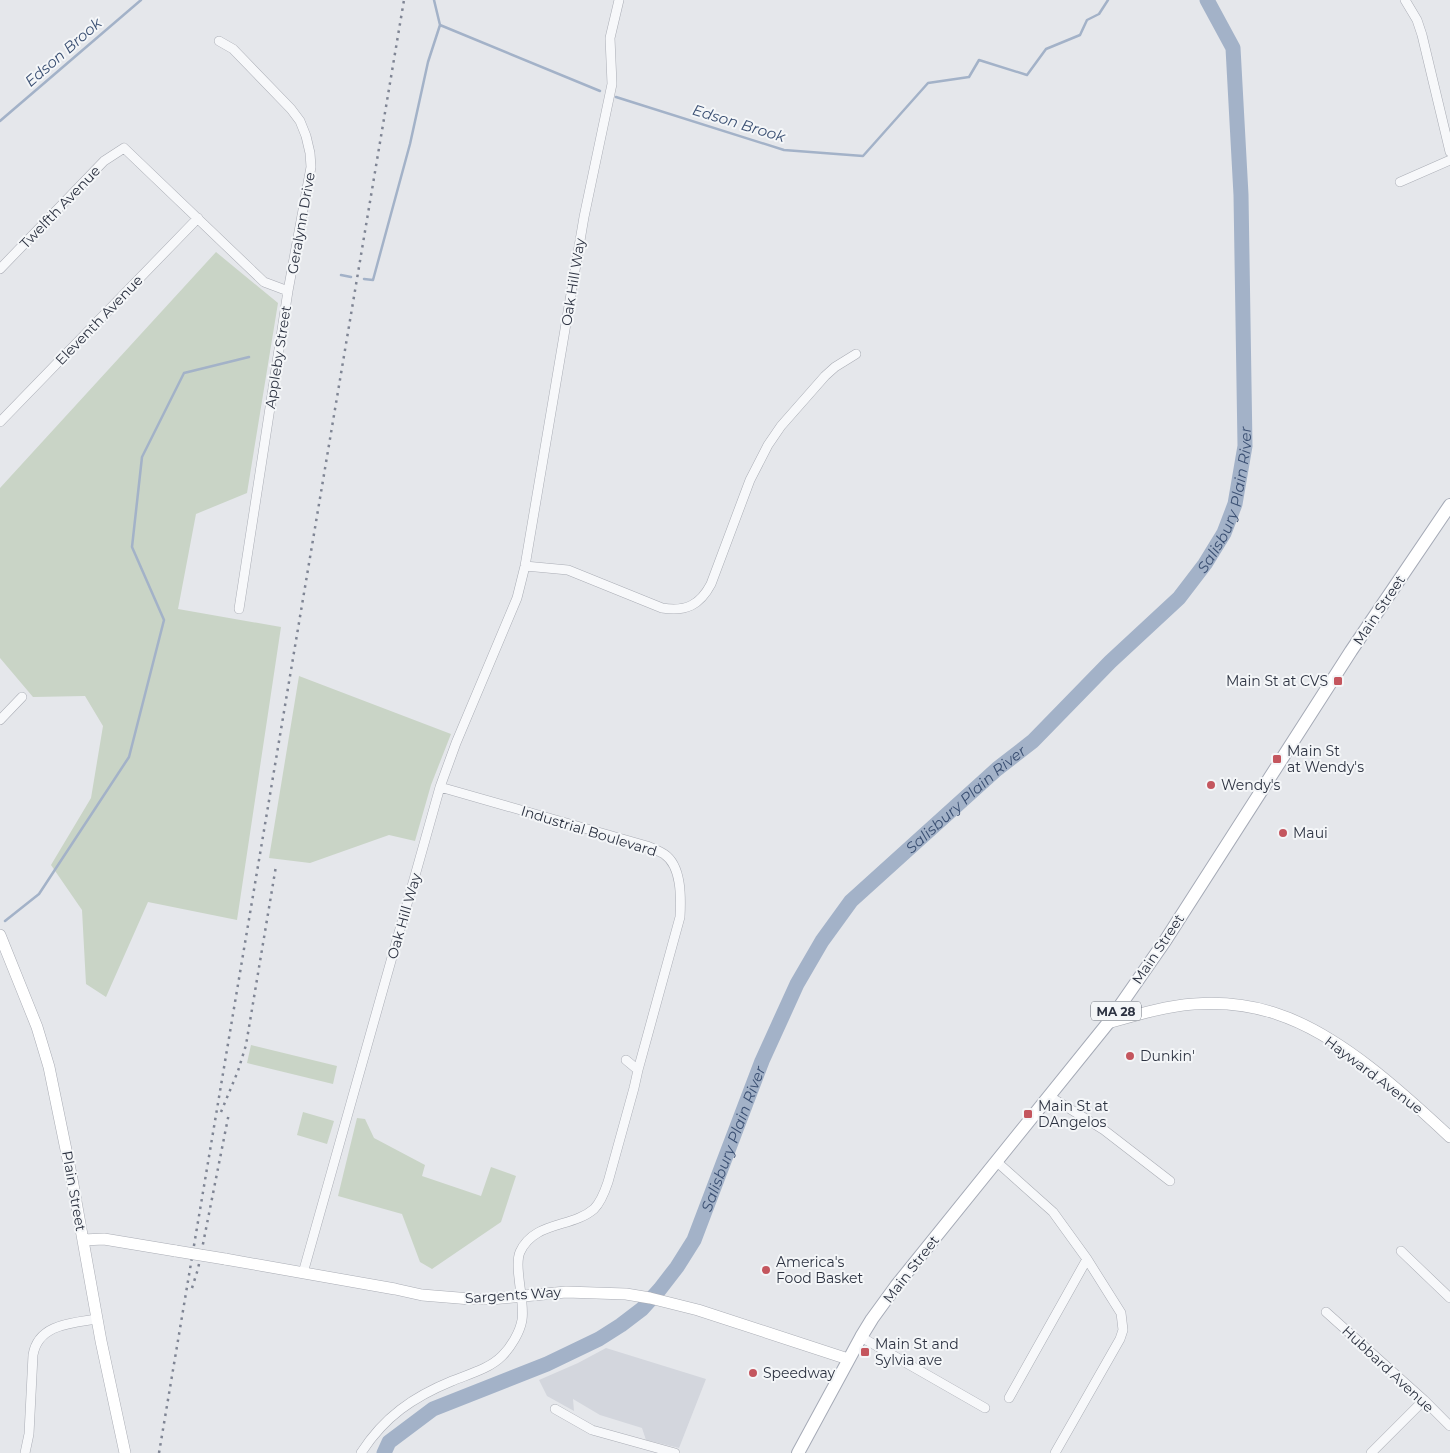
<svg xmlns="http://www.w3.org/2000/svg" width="1450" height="1453" viewBox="0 0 1450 1453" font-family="Montserrat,sans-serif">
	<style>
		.built { fill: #d3d6dd }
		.green { fill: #c9d4c6 }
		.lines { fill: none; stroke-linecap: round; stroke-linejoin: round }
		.stream { stroke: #a3b2c8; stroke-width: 2.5 }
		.river { stroke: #a3b2c8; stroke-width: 15 }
		.street-casing { stroke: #aaadb5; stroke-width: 10 }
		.secondary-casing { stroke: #aaadb5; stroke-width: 12 }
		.primary-casing { stroke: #a5aab6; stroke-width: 14 }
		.street { stroke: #f7f8fa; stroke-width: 9 }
		.secondary { stroke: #fff; stroke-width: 11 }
		.primary { stroke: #fff; stroke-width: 12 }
		.rail { stroke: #7f8594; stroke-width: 2.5; stroke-dasharray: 2.5 5; stroke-linecap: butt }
		.secondary-bridge-casing { stroke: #aaadb5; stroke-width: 12; stroke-linecap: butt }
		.secondary-bridge { stroke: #fff; stroke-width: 11 }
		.poi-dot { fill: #c4565e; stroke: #f4f6f8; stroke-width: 2 }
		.labels { text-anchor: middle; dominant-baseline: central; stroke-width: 4; stroke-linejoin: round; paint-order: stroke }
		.shield { fill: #f4f6f8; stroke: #696e79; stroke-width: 1 }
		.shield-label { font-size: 12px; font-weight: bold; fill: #2d3342 }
		.street-label { font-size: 14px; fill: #2d3342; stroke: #f4f6f8 }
		.poi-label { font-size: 14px; fill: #2d3342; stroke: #f4f6f8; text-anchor: start }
		.water-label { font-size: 15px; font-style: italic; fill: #3b5073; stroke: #f4f6f8 }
	</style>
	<rect width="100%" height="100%" fill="#e5e7eb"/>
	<path class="built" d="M606,1348L706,1379L679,1448L646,1440L642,1428L600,1415L573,1399L574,1411L547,1396L539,1380L578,1363Z"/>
	<path class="green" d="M216,252L278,303L247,493L196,514L178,609L281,627L237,920L148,902L106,997L86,984L82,910L51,865L91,798L103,726L85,696L33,697L0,658V488Z
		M299,676L451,734L431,785L415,841L389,835L310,863L269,858Z
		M251,1045L337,1066L333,1084L247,1063Z
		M303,1112L334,1121L327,1144L297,1135Z
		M357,1118L365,1119L374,1138L425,1165L422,1176L481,1196L491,1167L516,1176L501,1222L432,1269L420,1262L402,1214L338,1196Z"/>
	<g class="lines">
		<path class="stream" d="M434,0L440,25L600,91
			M616,97L784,150L863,156L928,83L969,77L979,60L1027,75L1046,49L1080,35L1087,20L1099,14L1108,0
			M0,121L141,0
			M341,275L351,277
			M364,279L373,280L410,144L428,62L440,25
			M5,921L39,894L129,757L164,620L132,547L142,457L184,373L249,357"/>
		<path class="river" id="s1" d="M384,1453L389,1442L433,1409L547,1364L599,1339L621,1325L642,1309L660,1289L677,1267L694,1240L762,1061L797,984L822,941L851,901L997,769L1033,741L1110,662L1179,598L1205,564L1224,533L1235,504L1245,446L1241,195L1233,48L1207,0"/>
		<defs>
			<path id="street" d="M1405,0L1417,20L1422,35L1450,152
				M219,41L233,49L291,109L300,121L306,136L310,153L311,167L288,291
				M1400,182L1450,160
				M0,269L104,161L124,148L264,282L288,291L239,609
				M0,422L198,218
				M525,566L568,570L662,608C686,612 700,605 711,584L750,480L768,445L781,426L825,376L835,367L856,354
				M0,720L22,697
				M440,787L647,846C652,848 659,851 664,854C682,866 681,898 680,917L638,1070
				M1049,1096L1104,1130L1170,1181
				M997,1162L1053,1212L1087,1259L1121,1313L1123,1330L1120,1339L1055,1453
				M1401,1251L1450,1298
				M303,1273L440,787L456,743L517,598L525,566L584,217L612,84L610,38L619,0
				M1326,1312L1424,1400L1450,1426
				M861,1337L985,1408
				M1009,1398L1087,1259
				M555,1409L592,1430L675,1453
				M25,1453L29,1434L33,1355C38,1324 72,1323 97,1319
				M361,1453C384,1417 413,1397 452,1381C469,1374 489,1369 502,1356C511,1347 520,1332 522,1320C524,1308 520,1290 519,1278C518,1270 517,1259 520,1252C534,1221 572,1228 594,1209C601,1202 605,1191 608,1182L634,1088L638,1070L626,1060
				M1371,1453L1424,1400"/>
			<path id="secondary" d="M0,935L37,1027L49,1067L72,1179L101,1341L125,1453
				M1108,1023C1136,1015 1165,1006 1194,1004C1222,1002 1251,1005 1277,1014C1339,1034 1403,1093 1450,1137
				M83,1240L104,1239L176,1251
				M225,1259L395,1289L422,1295L471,1299H491L566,1292L626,1294L650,1298L698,1310L848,1359"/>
			<path id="primary" d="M798,1453L861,1337L872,1319L896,1286L1108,1023L1165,941L1351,651L1450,505"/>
		</defs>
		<use href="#street" class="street-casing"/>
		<use href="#secondary" class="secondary-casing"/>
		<use href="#primary" class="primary-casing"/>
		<use href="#street" class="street"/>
		<use href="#secondary" class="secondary"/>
		<use href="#primary" class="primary"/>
		<path class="rail" d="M221,1112L238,1071L246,1045L276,866
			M192,1288L198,1269L229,1113
			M159,1453L404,0"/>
		<defs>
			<path id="secondary-bridge" d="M176,1251L225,1259"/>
		</defs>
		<use href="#secondary-bridge" class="secondary-bridge-casing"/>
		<use href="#secondary-bridge" class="secondary-bridge"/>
	</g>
	<g class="poi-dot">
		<rect x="1333" y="676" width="10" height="10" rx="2.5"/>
		<rect x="1272" y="754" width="10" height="10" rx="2.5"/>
		<circle cx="1211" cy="785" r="5"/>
		<circle cx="1283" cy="833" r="5"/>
		<circle cx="1130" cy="1056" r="5"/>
		<rect x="1023" y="1109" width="10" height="10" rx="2.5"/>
		<circle cx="766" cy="1270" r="5"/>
		<rect x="860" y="1347" width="10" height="10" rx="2.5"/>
		<circle cx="753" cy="1373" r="5"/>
	</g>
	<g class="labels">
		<rect class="shield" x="1091" y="1001.5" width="50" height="19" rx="4"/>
		<g class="shield-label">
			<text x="1116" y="1011">MA 28</text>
		</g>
		<g class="street-label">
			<text transform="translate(60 207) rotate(-46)">Twelfth Avenue</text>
			<text transform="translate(301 223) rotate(-80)">Geralynn Drive</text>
			<text transform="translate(573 282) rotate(-81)">Oak Hill Way</text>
			<text transform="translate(99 320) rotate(-46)">Eleventh Avenue</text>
			<text transform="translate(278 357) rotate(-81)">Appleby Street</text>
			<text transform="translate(1379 610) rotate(-56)">Main Street</text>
			<text transform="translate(589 831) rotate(17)">Industrial Boulevard</text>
			<text transform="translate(404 916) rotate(-74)">Oak Hill Way</text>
			<text transform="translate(1158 949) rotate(-56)">Main Street</text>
			<text transform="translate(1374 1075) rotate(37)">Hayward Avenue</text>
			<text transform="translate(74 1191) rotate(80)">Plain Street</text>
			<text transform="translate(911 1269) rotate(-52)">Main Street</text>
			<text transform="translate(513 1295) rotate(-4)">Sargents Way</text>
			<text transform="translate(1388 1369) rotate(43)">Hubbard Avenue</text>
		</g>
		<g class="poi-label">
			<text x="1328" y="681" text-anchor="end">Main St at CVS</text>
			<text x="1287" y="751">Main St<tspan x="1287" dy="16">at Wendy's</tspan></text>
			<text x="1221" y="785">Wendy's</text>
			<text x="1293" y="833">Maui</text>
			<text x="1140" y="1056">Dunkin'</text>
			<text x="1038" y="1106">Main St at<tspan x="1038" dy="16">DAngelos</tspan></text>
			<text x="776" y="1262">America's<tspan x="776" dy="16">Food Basket</tspan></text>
			<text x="875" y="1344">Main St and<tspan x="875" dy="16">Sylvia ave</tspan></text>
			<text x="763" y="1373">Speedway</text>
		</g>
		<g class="water-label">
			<text transform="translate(63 52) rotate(-41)">Edson Brook</text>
			<text transform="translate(739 123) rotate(17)">Edson Brook</text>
			<text stroke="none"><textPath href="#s1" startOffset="1320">Salisbury Plain River</textPath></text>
			<text stroke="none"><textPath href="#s1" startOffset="915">Salisbury Plain River</textPath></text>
			<text stroke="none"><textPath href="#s1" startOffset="495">Salisbury Plain River</textPath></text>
		</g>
	</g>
</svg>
